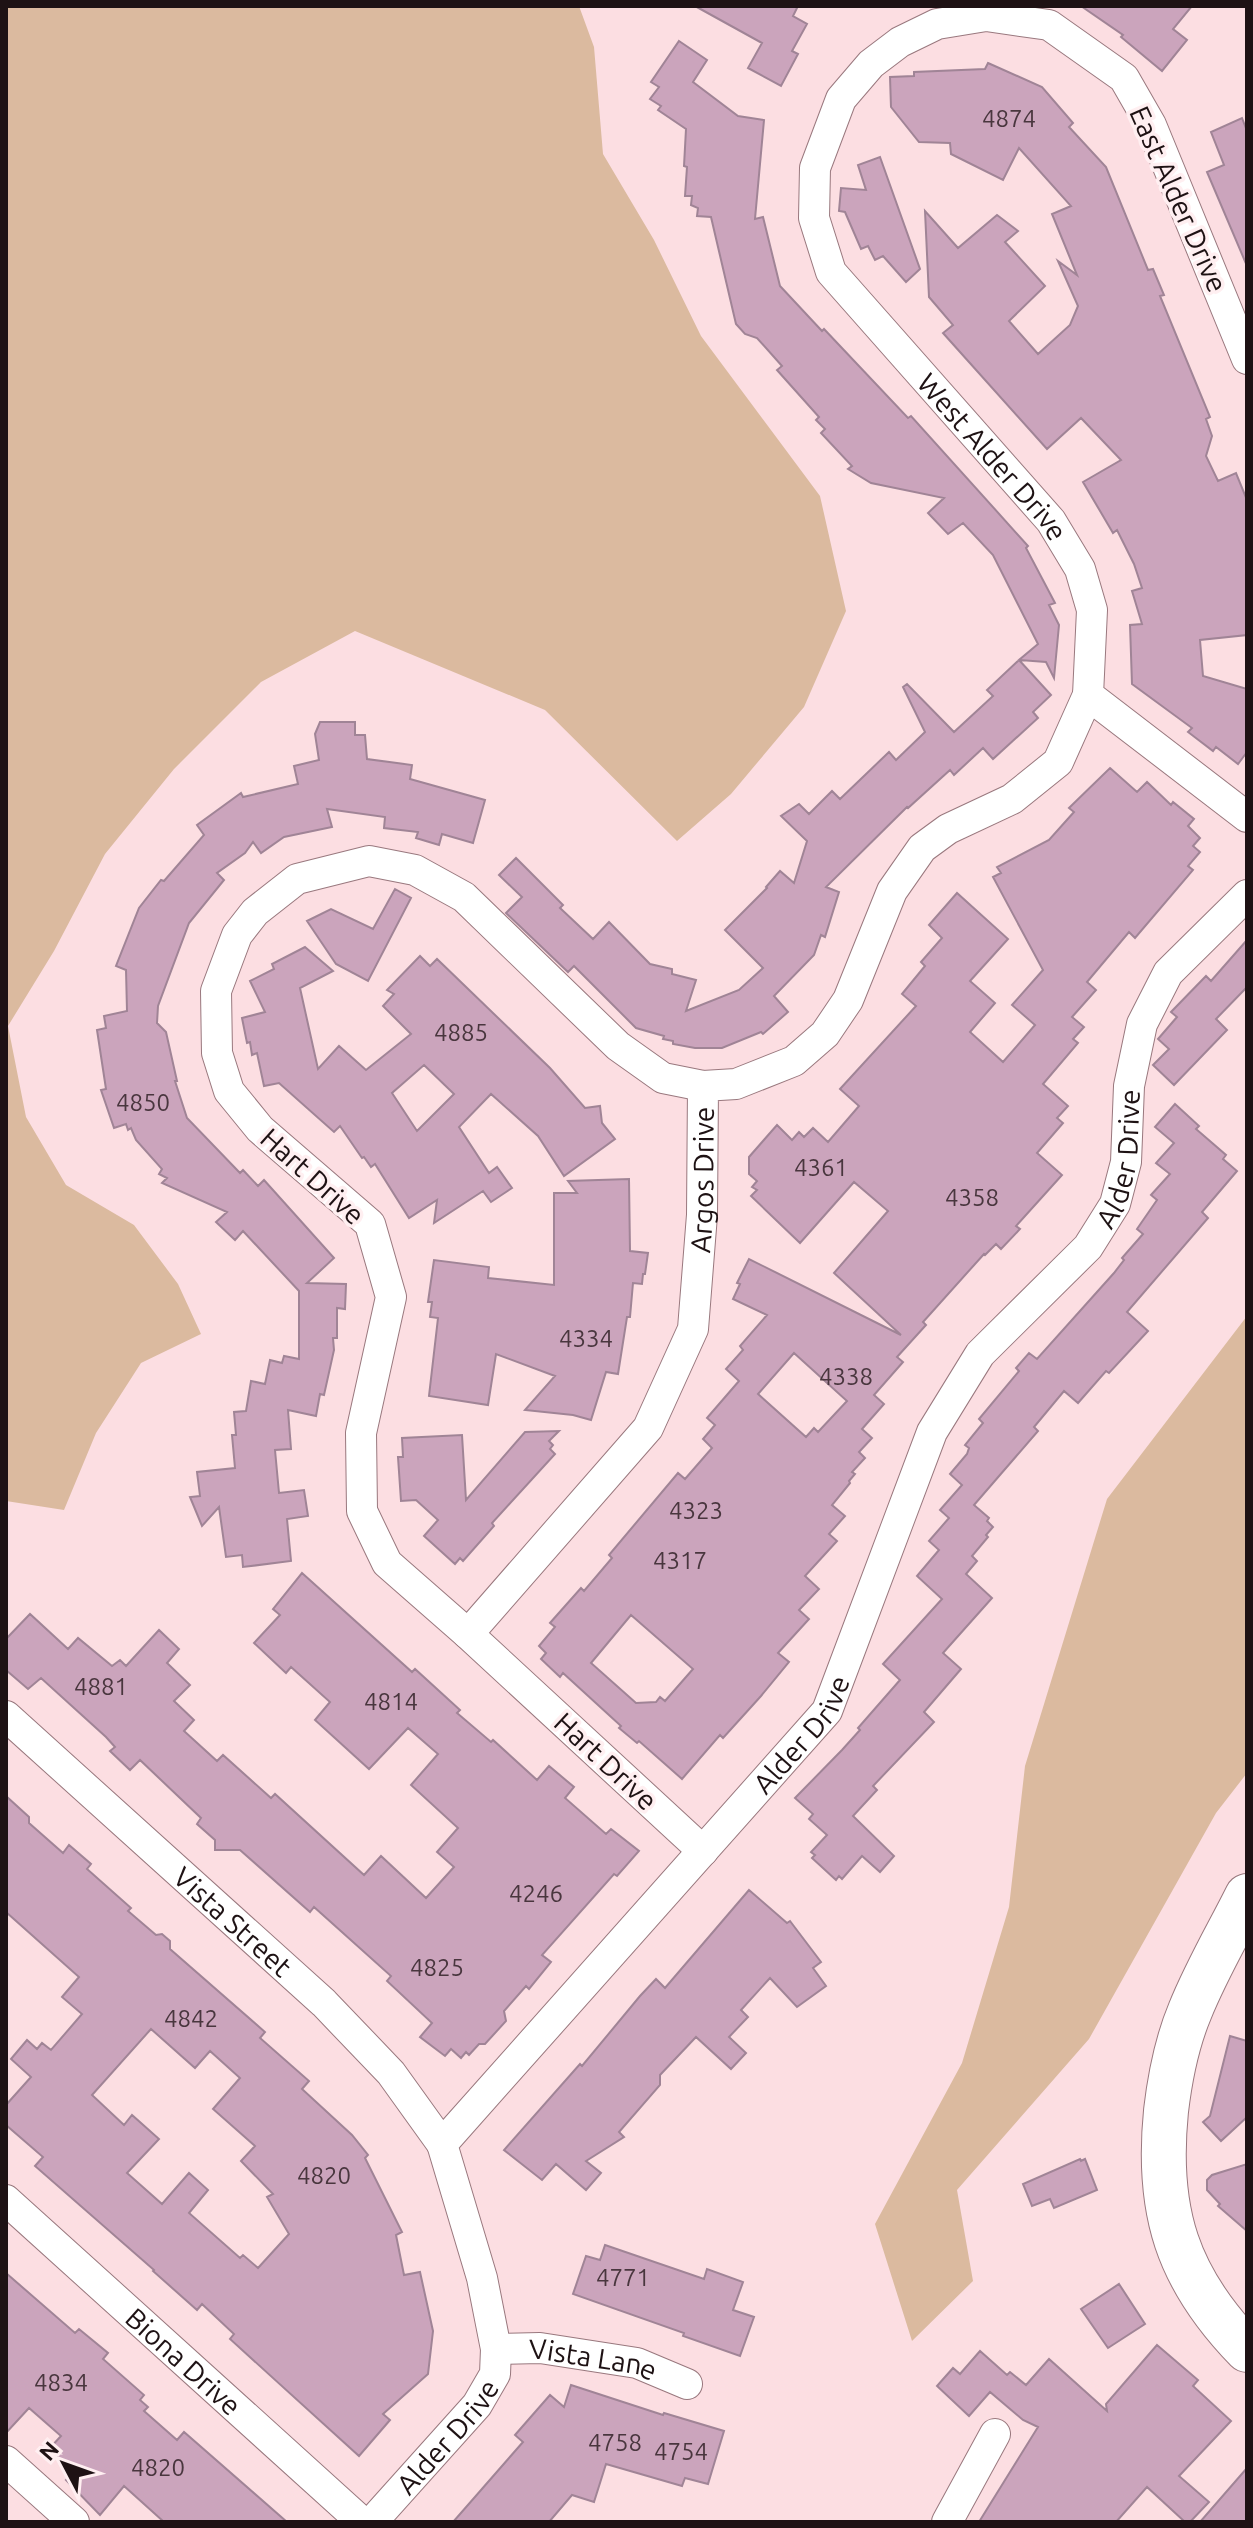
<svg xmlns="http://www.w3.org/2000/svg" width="1253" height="2528" viewBox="0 0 1253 2528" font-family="Ubuntu,sans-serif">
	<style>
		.green { fill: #dbba9f }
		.building { fill: #cba4bc; stroke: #a08496; stroke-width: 2; fill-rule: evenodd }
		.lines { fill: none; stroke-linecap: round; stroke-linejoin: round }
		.minor-casing { stroke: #99787e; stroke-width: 32 }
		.secondary-casing { stroke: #99787e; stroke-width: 46 }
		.minor { stroke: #fff; stroke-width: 30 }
		.secondary { stroke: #fff; stroke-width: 44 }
		.labels { text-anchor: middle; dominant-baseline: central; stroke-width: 7; stroke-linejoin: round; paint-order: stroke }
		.number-label { font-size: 24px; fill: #49363e }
		.street-label { font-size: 28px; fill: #1e1214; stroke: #ffeff1 }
	</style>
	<rect width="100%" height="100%" fill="#fcdee2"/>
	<path class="green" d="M6,6H579L594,47L603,154L654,240L701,336L820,496L846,611L804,707L731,794L677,841L545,710L355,631L261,682L174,769L105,854L54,951L8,1026L26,1117L66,1185L134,1225L178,1284L201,1334L141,1363L96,1433L64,1510L6,1501Z
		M1247,1316V1773L1216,1813L1089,2039L957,2190L973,2281L912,2341L875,2224L962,2063L1009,1907L1025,1766L1107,1499Z"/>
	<path class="building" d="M695,6H798L793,16L807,24L792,51L798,54L781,86L748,68L762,43Z
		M1081,6H1192L1173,29L1187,40L1162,71L1121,37L1123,35Z
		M679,41L707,60L693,82L738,116L764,120L755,219L763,217L780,286L822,331L824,329L908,418L911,416L1028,546L1026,548L1055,603L1049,605L1059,625L1054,678L1046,662L1019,660L1038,644L993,555L963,523L948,534L928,513L944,498L871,483L848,469L852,466L821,433L825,429L816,420L819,417L777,370L782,366L757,338L745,334L736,324L711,217L697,216L698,208L691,205L692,196H685L687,167L684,166L686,129L658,110L661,106L650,99L659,87L651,82Z
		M988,63L1042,87L1073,123L1069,127L1106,167L1148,270L1153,269L1164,295L1160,296L1210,417L1206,419L1212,436L1206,456L1218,481L1236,473L1247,500V635L1200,640L1203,676L1247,689V752L1238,764L1216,747L1213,751L1188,732L1192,728L1132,684L1130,625L1142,624L1132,591L1142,588L1134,564L1117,530L1113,533L1083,482L1121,460L1081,418L1047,449L943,333L953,325L929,297L925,211L958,248L997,215L1018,231L1005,242L1045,286L1009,321L1038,354L1070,325L1078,306L1058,261L1077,275L1052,214L1071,206L1019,148L1003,180L951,154L950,143L919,142L891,107L890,77L914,76V72L985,69Z
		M1242,118L1247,131V266L1207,172L1224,165L1211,132Z
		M880,157L920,269L906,282L883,256L875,260L868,246L861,249L845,212L839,211L841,188L866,190L858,165Z
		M1019,660L1051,695L1033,712L1038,718L993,759L983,748L954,775L950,770L908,808L907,807L826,887L839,892L825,937L821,935L814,955L774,996L788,1012L763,1034L761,1032L722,1048H695L673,1044V1041L663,1039L664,1036L636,1028L574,966L568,972L506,913L522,897L499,875L516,858L563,905L560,908L593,939L609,922L650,964L672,969V974L696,980L686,1011L739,990L763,968L725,930L767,888L766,887L780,871L794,883L807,841L781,816L799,804L809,814L832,791L840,799L889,752L896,760L925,732L903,687L907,684L954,732L993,696L987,690Z
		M320,722H355V735H365L367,759L412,765L410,779L485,800L473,843L442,834L439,845L416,838L418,832L384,828L385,817L327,809L332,827L284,837L261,853L253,842L245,853L217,873L224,880L189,923L158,1006L157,1023L166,1032L177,1081H175L187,1118L240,1173L243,1170L258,1186L264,1180L334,1258L307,1283L346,1284L345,1309L337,1308V1338H333L334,1350L324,1395L320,1394L316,1416L288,1410L291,1449L275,1450L279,1493L304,1490L308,1516L287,1519L291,1561L243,1567L242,1555L226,1557L219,1507L202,1526L190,1497L200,1496L197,1472L235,1468L232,1435H236L234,1412L246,1411L251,1381L265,1384L270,1360L282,1363L284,1356L299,1359V1291L243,1231L235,1240L216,1222L227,1212L162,1183L167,1178L159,1174L162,1169L136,1140L131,1128L128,1130L126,1124L114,1128L101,1090L106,1089L97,1030L106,1028L104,1016L127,1011L126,970L116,966L139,908L161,880L164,881L204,835L197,825L241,793L243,797L298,784L294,766L319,760L315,734Z
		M1110,768L1137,792L1147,782L1171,805L1173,802L1194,819L1188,826L1200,838L1193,846L1200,852L1188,866L1193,870L1135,938L1129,932L1087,982L1096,990L1072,1017L1084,1027L1073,1039L1078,1043L1043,1084L1068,1106L1057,1118L1063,1123L1037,1153L1062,1175L1016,1226L1020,1229L1001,1249L996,1244L985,1255L984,1254L923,1322L926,1325L897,1357L903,1362L874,1395L884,1404L862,1429L872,1438L859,1452L865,1458L852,1472L855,1474L849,1481L850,1483L832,1505L845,1516L829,1534L837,1541L805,1576L819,1589L799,1610L809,1619L778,1653L789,1662L761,1696L723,1738L720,1735L682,1779L639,1741L637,1743L619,1728L621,1726L563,1673L560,1677L541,1659L546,1653L539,1646L555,1627L550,1623L581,1588L584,1591L612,1558L609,1555L678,1473L685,1479L712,1448L703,1439L715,1425L707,1418L739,1381L726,1369L743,1350L740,1346L767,1315L733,1299L740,1284L737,1283L749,1259L901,1335L834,1273L888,1211L854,1182L800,1243L751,1196L757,1190L752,1187L757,1181L749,1174V1157L777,1125L792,1140L799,1132L804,1137L813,1128L828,1142L859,1106L840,1089L916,1006L902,994L925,966L921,962L942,938L929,925L957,893L1008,939L970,981L995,1003L970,1032L1003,1062L1035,1025L1012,1005L1043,970L993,877L1001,873L997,867L1049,840L1074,812L1069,808ZM794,1353L847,1401L818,1432L814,1428L806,1437L758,1394ZM631,1615L693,1669L665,1701L660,1697L656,1702L636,1703L591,1663Z
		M395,889L411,898L368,981L336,964L307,921L331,909L373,929Z
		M1247,940V987L1216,1019L1227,1030L1174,1085L1153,1065L1169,1049L1158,1039L1177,1017L1171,1012L1206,976L1211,981Z
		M305,947L333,971L300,988L318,1069L339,1046L366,1070L411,1034L383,1006L394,994L387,990L420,956L430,966L437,959L550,1068L585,1108L600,1106L602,1123L615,1139L564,1176L538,1136L491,1094L459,1127L489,1173L497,1167L512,1188L491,1202L483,1191L434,1223L437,1200L409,1218L375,1164L371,1167L364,1157L362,1158L340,1126L334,1132L279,1083L264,1086L257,1053L252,1055L250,1042L247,1043L242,1018L265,1012L250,981L274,969L272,964ZM424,1065L454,1094L417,1131L392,1093Z
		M1175,1104L1199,1126L1196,1129L1226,1155L1223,1159L1237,1171L1202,1212L1208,1218L1127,1312L1148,1331L1109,1373L1106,1371L1078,1403L1064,1391L1034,1427L1038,1431L974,1505L989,1518L987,1521L993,1527L986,1535L988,1537L972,1556L977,1561L966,1574L992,1598L943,1653L961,1669L924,1712L934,1722L873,1786L877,1790L853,1816L894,1856L880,1872L862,1856L842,1879L839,1876L836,1880L812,1858L815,1855L811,1852L827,1835L809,1819L813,1814L795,1798L842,1750L860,1730L858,1728L900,1680L883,1664L942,1599L917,1576L939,1550L929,1541L949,1518L940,1510L962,1485L950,1474L967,1454L969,1448L965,1445L983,1423L979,1419L1019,1371L1016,1368L1029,1353L1037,1359L1114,1273L1124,1260L1122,1258L1143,1234L1137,1229L1157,1200L1151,1195L1170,1174L1156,1163L1174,1143L1155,1127Z
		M629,1179L630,1251L648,1253L645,1274H643L642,1284L633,1283L630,1317H627L618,1374L606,1372L591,1420L573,1415L525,1410L555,1376L496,1354L488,1405L429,1396L438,1318L430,1317L432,1302H428L434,1260L489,1267L488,1278L554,1285V1193H577L568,1181Z
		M559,1431L549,1441L553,1445L550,1449L555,1454L492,1523L494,1526L463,1561L460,1558L455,1564L424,1536L438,1520L416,1500L401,1501L398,1457H403L402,1438L462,1435L466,1500L525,1432Z
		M302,1573L412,1672L415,1669L460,1710L457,1713L491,1742L493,1740L537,1780L549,1766L574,1787L565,1798L606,1834L611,1829L639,1851L617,1876L614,1874L542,1955L551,1962L529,1989L526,1986L504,2011L506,2021L485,2044H479L469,2055L466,2052L461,2058L451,2049L445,2056L420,2037L432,2023L387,1981L391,1976L314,1907L310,1912L240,1850H215V1840L197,1824L201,1818L140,1760L130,1770L110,1751L115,1747L106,1737L41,1678L28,1689L6,1670V1639L30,1614L68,1649L78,1638L112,1666L120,1660L126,1666L159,1630L179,1649L167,1663L190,1685L174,1701L194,1720L184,1731L217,1761L223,1755L271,1798L275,1794L364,1875L381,1856L426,1898L454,1867L437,1852L458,1828L411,1785L438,1754L408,1728L369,1769L315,1720L330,1702L291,1667L286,1673L254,1643L280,1615L273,1609Z
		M6,1796L29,1817V1823L63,1853L69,1845L91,1864L87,1869L131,1908L128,1911L156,1935L162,1934L170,1941V1949L265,2032L260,2038L309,2081L302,2089L352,2135L368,2155L365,2158L402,2232L396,2235L404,2275L420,2272L433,2331L428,2374L383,2414L390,2420L359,2456L230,2339L234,2334L202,2304L197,2310L153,2271L154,2270L35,2166L43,2157L6,2125V2105L31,2077L11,2059L27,2040L37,2049L42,2043L51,2050L82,2014L62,1997L79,1977L6,1912ZM151,2029L195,2068L210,2051L240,2078L213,2109L255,2146L241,2161L273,2194L267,2197L289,2234L258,2268L243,2255L240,2258L189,2213L208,2190L189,2173L162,2204L127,2173L159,2139L132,2115L124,2125L92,2095Z
		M749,1890L787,1923L790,1921L821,1962L813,1968L826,1986L797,2007L770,1978L741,2010L748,2017L729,2037L746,2053L731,2069L696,2037L660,2075V2085L619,2132L624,2137L586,2161L601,2173L586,2190L556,2164L542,2180L504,2150L580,2064L582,2066L640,1996L656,1979L665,1988Z
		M1230,2036L1247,2041V2117L1221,2141L1203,2122L1210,2116Z
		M1080,2159L1081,2161L1085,2159L1097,2190L1054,2208L1050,2199L1032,2206L1023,2184Z
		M1247,2164V2231L1218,2206L1220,2204L1207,2190V2180L1212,2175Z
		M605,2245L704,2279L707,2269L743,2282L733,2310L754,2317L740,2356L683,2336L684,2333L573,2294L586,2256L600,2260Z
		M6,2273L75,2333L79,2329L108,2353L103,2359L144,2395L140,2400L148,2407L144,2411L177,2440L184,2432L287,2522H164L124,2486L100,2515L66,2480L74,2472L49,2449L61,2436L29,2408L6,2433Z
		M1119,2284L1145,2324L1108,2348L1081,2309Z
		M1157,2345L1198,2380L1193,2386L1231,2421L1179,2476L1209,2502L1190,2522H1185L1147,2487L1116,2522H979L1038,2427L1023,2420L990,2392L969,2416L937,2386L953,2368L960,2374L980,2351L1007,2375L1010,2372L1026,2385L1049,2359L1107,2411L1106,2404Z
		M571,2385L663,2415L664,2413L724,2431L708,2484L685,2478L682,2486L606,2464L594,2502L572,2495L549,2522H453L523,2442L515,2435L550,2395L564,2407Z
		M1247,2468V2522H1200Z"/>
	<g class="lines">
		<defs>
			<g id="minor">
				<path id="s1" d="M1247,359L1151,125L1124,78L1049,25L986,16L937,24L900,42L871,64L841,99L815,168L814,218L831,272L1051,521L1080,569L1092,610L1088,695L1247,817"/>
				<path id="s2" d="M468,1634L648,1428L693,1329L702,1215L703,1086L736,1084L794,1061L825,1034L848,1000L892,891L922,848L948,829L1012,799L1058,762L1088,695"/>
				<path id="s3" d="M6,1716L324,2003L391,2073L442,2144"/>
				<path d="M703,1851L468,1634L387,1563L362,1511L361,1433L391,1297L370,1224L260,1129L229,1091L217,1053L216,991L237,935L255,912L297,879L369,861L415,870L464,897L618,1046L663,1078L703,1086"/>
				<path id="s4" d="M6,2200L362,2522"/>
				<path id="s5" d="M496,2349L540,2348L637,2363L687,2384"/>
				<path d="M6,2461L74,2522"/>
				<path id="s6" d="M372,2522L477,2405L495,2374L496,2349L482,2278L442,2144L827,1711L932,1432L980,1354L1088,1247L1115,1204L1126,1162L1129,1086L1142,1024L1168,973L1247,895"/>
				<path d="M947,2522L995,2434"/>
			</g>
			<path id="secondary" d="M1247,1896C1228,1934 1206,1971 1190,2011C1177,2042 1170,2077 1166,2111C1156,2211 1177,2278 1247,2350"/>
		</defs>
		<use href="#minor" class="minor-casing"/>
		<use href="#secondary" class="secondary-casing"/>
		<use href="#minor" class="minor"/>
		<use href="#secondary" class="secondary"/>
	</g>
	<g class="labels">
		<g class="number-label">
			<text x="1009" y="118">4874</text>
			<text x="461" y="1032">4885</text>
			<text x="143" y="1102">4850</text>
			<text x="821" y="1167">4361</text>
			<text x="972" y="1197">4358</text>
			<text x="586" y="1338">4334</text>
			<text x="846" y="1376">4338</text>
			<text x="696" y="1510">4323</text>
			<text x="680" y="1560">4317</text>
			<text x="101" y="1686">4881</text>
			<text x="391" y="1701">4814</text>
			<text x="536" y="1893">4246</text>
			<text x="437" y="1967">4825</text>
			<text x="191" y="2018">4842</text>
			<text x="324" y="2175">4820</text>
			<text x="623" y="2277">4771</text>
			<text x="61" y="2382">4834</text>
			<text x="615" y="2442">4758</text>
			<text x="681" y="2451">4754</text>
			<text x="158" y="2467">4820</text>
		</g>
		<g class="street-label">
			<text transform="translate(1179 199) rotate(66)">East Alder Drive</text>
			<text stroke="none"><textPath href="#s1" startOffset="1062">West Alder Drive</textPath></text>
			<text stroke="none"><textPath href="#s6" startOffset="1648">Alder Drive</textPath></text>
			<text transform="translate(313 1176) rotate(42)">Hart Drive</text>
			<text stroke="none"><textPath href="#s2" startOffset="532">Argos Drive</textPath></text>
			<text stroke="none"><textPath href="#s6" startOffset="976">Alder Drive</textPath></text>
			<text transform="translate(606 1761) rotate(43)">Hart Drive</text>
			<text stroke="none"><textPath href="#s3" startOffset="306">Vista Street</textPath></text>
			<text stroke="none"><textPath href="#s4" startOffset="240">Biona Drive</textPath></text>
			<text stroke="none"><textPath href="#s5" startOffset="98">Vista Lane</textPath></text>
			<text stroke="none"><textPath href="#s6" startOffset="114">Alder Drive</textPath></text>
		</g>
	</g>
	<rect width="1253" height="2528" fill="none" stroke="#1e1214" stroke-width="16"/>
	<g transform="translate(64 2464) rotate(311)" stroke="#ffeff1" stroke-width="6" paint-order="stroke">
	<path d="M0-6L14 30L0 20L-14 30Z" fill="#1e1214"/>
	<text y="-12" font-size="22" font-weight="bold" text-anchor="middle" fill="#1e1214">N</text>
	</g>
</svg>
